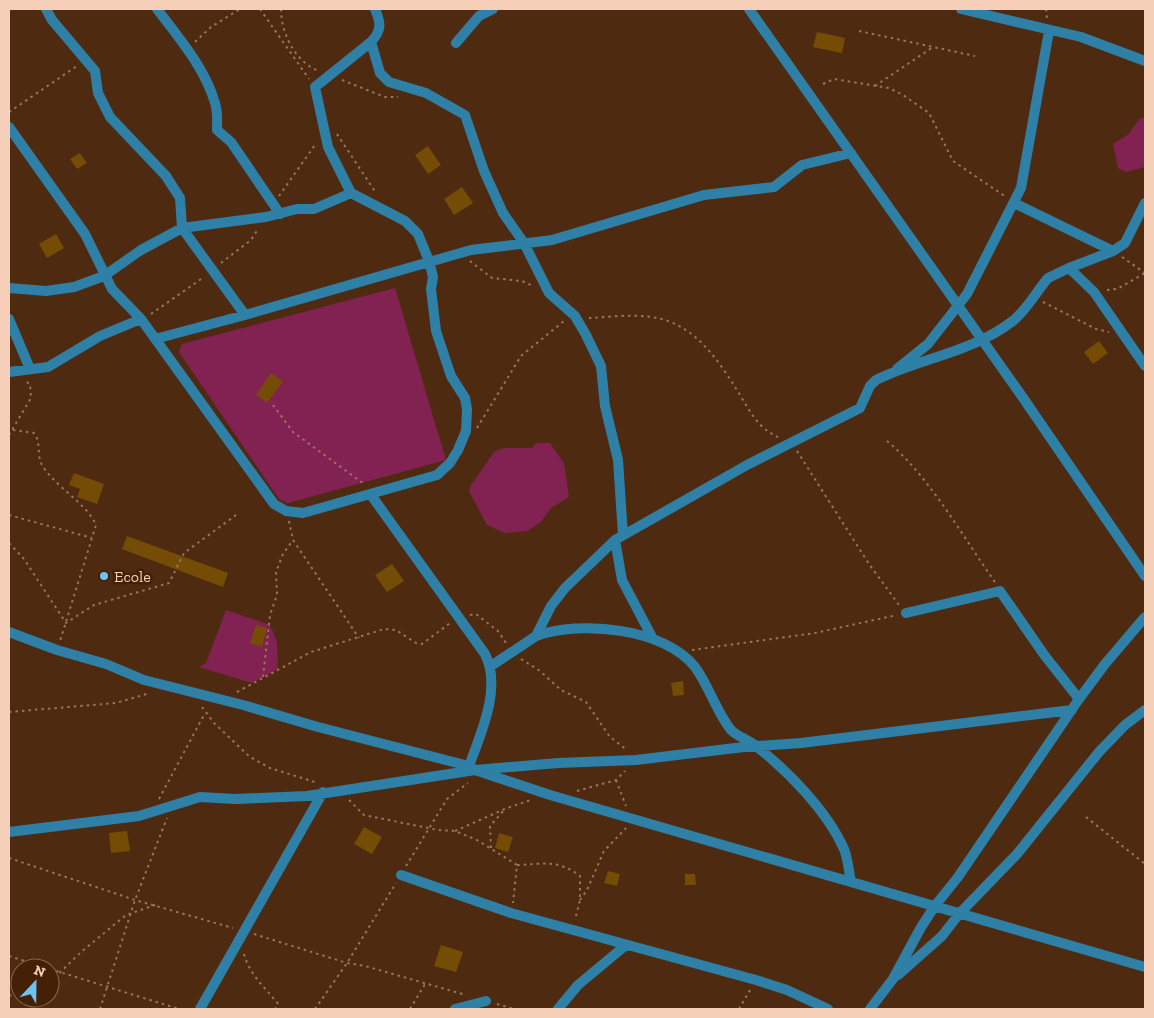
<svg xmlns="http://www.w3.org/2000/svg" width="1154" height="1018" viewBox="0 0 1154 1018" font-family="'Zilla Slab',serif">
	<style>
		.green { fill: #822253 }
		.building { fill: #754c05 }
		.lines { fill: none; stroke-linecap: round; stroke-linejoin: round }
		.path { stroke: #9a755d; stroke-width: 2; stroke-dasharray: 2.5 4; stroke-linecap: butt }
		.street { stroke: #2f80a7; stroke-width: 10 }
		.poi-dot { fill: #6ac3f1; stroke: #432006; stroke-width: 2 }
		.labels { text-anchor: middle; dominant-baseline: central; stroke-width: 5; stroke-linejoin: round; paint-order: stroke }
		.poi-label { font-size: 16px; fill: #f6cfb8; stroke: #432006; text-anchor: start }
	</style>
	<rect width="100%" height="100%" fill="#4e2a11"/>
	<path class="green" d="M1145,118V167L1126,172L1118,168L1113,144L1129,134L1139,119Z
		M395,288L446,460L288,503L279,499L179,352L182,344Z
		M536,443H550L564,463L569,497L551,508L541,522L527,531L505,533L487,525L469,491L471,485L494,452L504,448H532Z
		M226,610L270,625L277,642L278,669L252,683L199,667L206,663Z"/>
	<path class="building" d="M817,32L845,38L842,53L813,47Z
		M428,146L441,165L428,174L415,155Z
		M80,153L87,163L77,169L70,159Z
		M462,187L473,203L454,215L444,199Z
		M56,234L64,248L47,258L39,244Z
		M1099,341L1108,353L1093,364L1084,352Z
		M271,373L283,381L267,403L256,395Z
		M74,473L104,484L97,504L77,497L80,489L69,485Z
		M127,536L228,573L223,587L122,549Z
		M392,564L404,581L387,592L375,575Z
		M256,625L267,628L262,647L250,643Z
		M683,681L684,695L673,696L671,683Z
		M364,827L382,837L372,854L354,844Z
		M127,831L130,851L111,853L109,833Z
		M499,833L513,837L508,852L495,848Z
		M608,871L620,874L617,886L604,883Z
		M685,874H695L696,885H685Z
		M441,945L463,952L456,972L434,966Z"/>
	<g class="lines">
		<path class="path" d="M260,9L309,79
			M281,9C281,33 295,62 319,71
			M1046,9L1047,19
			M859,31L975,56
			M195,42L211,27L240,9
			M342,80L385,97H398
			M823,84L834,79L889,88L903,95L929,113L953,161L1006,197
			M875,86L933,47
			M9,112L77,66
			M337,134L376,193
			M279,196L315,145
			M1122,257L1145,273
			M470,261L492,278L522,281L533,286
			M221,263L251,240L258,229
			M1107,290L1117,289L1145,273
			M1043,302L1096,329L1109,332
			M151,314L204,277
			M589,318C609,317 631,314 651,317C694,322 719,361 740,395C751,413 758,428 778,437
			M273,405L293,432L364,484
			M477,428L521,356L564,321
			M13,430L34,433C41,442 37,454 41,463C52,485 87,503 96,525L60,641
			M9,435L31,398L30,384L25,381
			M887,441C929,476 963,537 995,582
			M797,451L869,564L899,605
			M9,515L92,538
			M289,521L293,540L359,638
			M9,543L24,559L66,623L94,605L169,583L184,553L236,515
			M470,615L476,614L498,631L506,643
			M692,650L815,633L897,615
			M521,659L540,671L561,690L586,702L610,737L627,750
			M263,677L270,615L277,595L276,572L283,554L293,540
			M237,692L311,652L384,629L396,630L416,643L422,644L450,623
			M202,707L214,723L250,757L270,768L318,783
			M9,712L116,703L150,693
			M616,780L626,806
			M577,791L616,780L625,771
			M159,799L205,713
			M349,800L364,815L438,830L455,831L477,840L517,865L513,903
			M1086,817L1145,864
			M455,831L507,808L531,800
			M491,848L490,826L505,809
			M9,858L135,900L233,928
			M517,865C542,864 558,859 580,876V900L575,920
			M406,866L447,799L468,783
			M580,900L587,890L604,851L626,828
			M254,934L347,963L365,966L466,995
			M244,954C250,976 265,987 278,1004L275,1009
			M9,956L46,968
			M50,969L179,1009
			M50,982L81,952L126,915L155,905
			M9,996L20,992
			M497,1004L514,1009
			M100,1009L135,900L167,818
			M315,1009L347,963L396,883
			M410,1009L425,984
			M739,1009L750,990"/>
		<path class="street" d="M46,9L52,20L95,71L98,93L110,117L166,176L180,198L182,228L245,315
			M157,9C179,38 205,68 215,103C218,112 217,122 217,130L231,142L280,214
			M375,9C381,23 382,30 371,42L380,73L389,82L426,93L465,115L484,171L503,213L524,243L549,293L575,316L586,335L601,366L605,406L618,460L623,535
			M749,9L1019,392L1145,576
			M961,9L1081,37L1145,61
			M456,43L479,16L493,9
			M9,127L85,234L112,289L141,319L274,504L286,511L303,513L437,475L450,463L458,450L466,431L467,409L465,398L451,376L436,331L431,289L433,277L429,261L418,234L405,221L351,193L328,147L315,87L371,42
			M1014,203L1113,251
			M1069,268L1113,251L1125,243L1145,203
			M9,288L46,291L74,287L104,276L141,250L182,228L266,217L297,209H314L351,193
			M9,319L30,369
			M155,339L245,315L471,250L552,240L704,195L774,187L802,165L851,153
			M897,369L928,344L967,294L1021,188L1049,31
			M9,372L48,367L100,336L141,319
			M371,495L485,654C502,688 481,733 469,766L475,770L550,795L1145,967
			M615,540L622,580L653,639
			M906,613L1000,591L1045,656L1079,699
			M9,632L57,650L106,664L144,680L243,705L318,727L469,766
			M536,636C580,620 665,628 695,667C709,686 717,713 731,730C738,737 749,740 756,746C789,772 827,811 844,849C848,859 849,872 851,882
			M491,666L536,636L551,606L565,588L615,540L747,465L860,408L870,386L876,380C920,358 974,352 1014,320C1027,309 1037,291 1048,278L1069,268L1094,292L1145,366
			M9,832L139,816L200,797L235,799L307,796L475,770L558,763L636,760L744,747L801,743L1072,710
			M401,875L511,913L756,980L787,990L828,1009
			M898,975L942,936L959,914L1017,854L1099,752L1125,725L1145,710
			M200,1009L323,792
			M455,1009L486,1001
			M558,1009L578,985L626,945
			M870,1009L893,979L920,929L934,907L958,877L1079,699L1105,664L1145,617"/>
	</g>
	<circle class="poi-dot" cx="104" cy="576" r="5"/>
	<g class="labels">
		<g class="poi-label">
			<text x="114" y="576">Ecole</text>
		</g>
	</g>
	<rect width="1154" height="1018" fill="none" stroke="#f6cfb8" stroke-width="20"/>
	<g transform="translate(35 983) rotate(22)"><circle r="24" fill="#432006" stroke="#8b664d"/>
	<path d="M0-4L9 19L0 12L-9 19Z" fill="#6ac3f1"/>
	<text y="-8" font-size="14" font-weight="bold" text-anchor="middle" fill="#f6cfb8">N</text>
	</g>
</svg>
